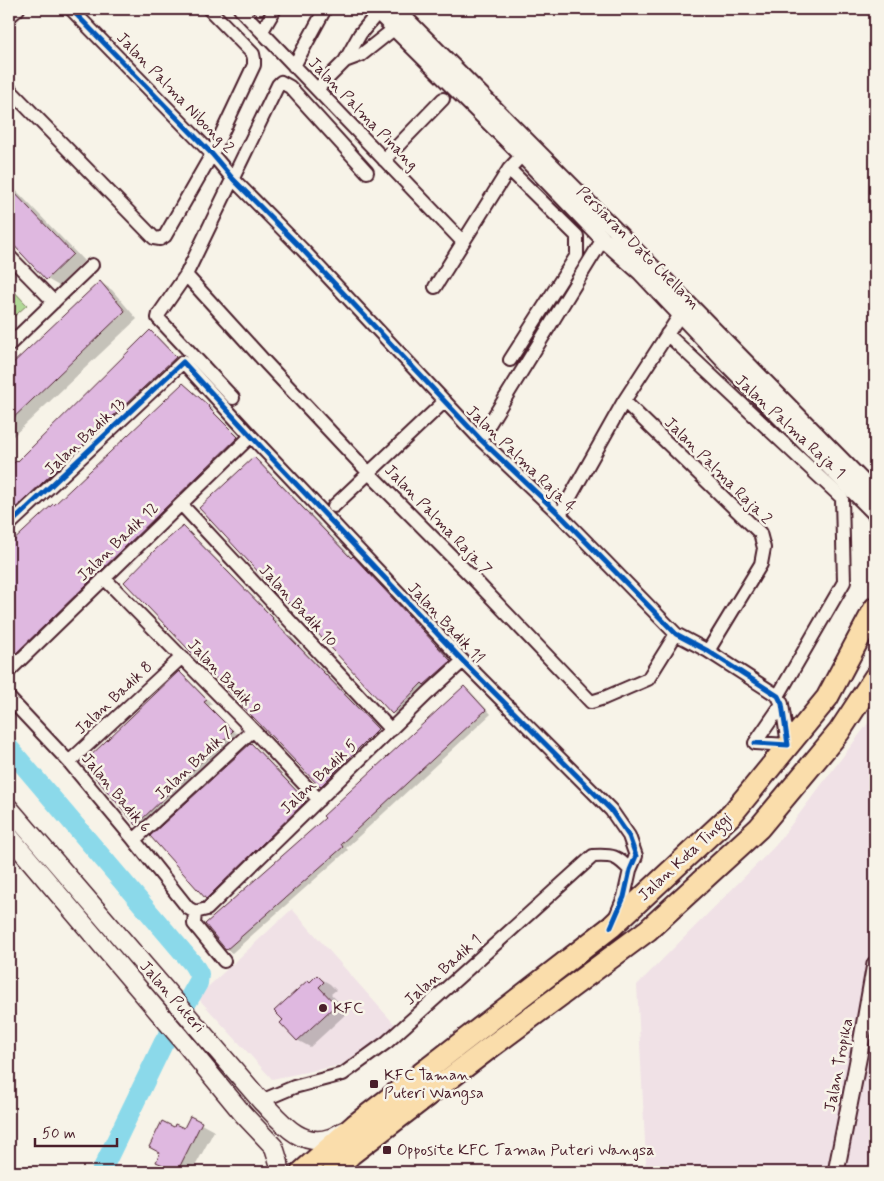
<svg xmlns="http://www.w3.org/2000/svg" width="884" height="1181" viewBox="0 0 884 1181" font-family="Mynerve,sans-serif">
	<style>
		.built { fill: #f0e1e6 }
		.green { fill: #b0d996; stroke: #7d7c60 }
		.shadow { fill: #0003 }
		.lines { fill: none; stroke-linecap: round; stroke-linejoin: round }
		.river { stroke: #8bd9ea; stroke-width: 20 }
		.building { fill: #dfb8e0; stroke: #4a1f2b }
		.minor-casing { stroke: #4a1f2b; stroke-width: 16 }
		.tertiary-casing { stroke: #4a1f2b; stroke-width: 19 }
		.secondary-casing { stroke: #4a1f2b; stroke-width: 21 }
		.trunk-casing { stroke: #4a1f2b; stroke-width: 25 }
		.minor { stroke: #f7f3e8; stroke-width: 12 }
		.tertiary { stroke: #f7f3e8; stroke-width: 15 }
		.secondary { stroke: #f7f3e8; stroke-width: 18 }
		.trunk { stroke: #faddab; stroke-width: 21 }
		.cycleway-casing { stroke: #f7f3e8; stroke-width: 8 }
		.cycleway { stroke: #0057b8; stroke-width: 5 }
		.poi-dot { fill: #4a1f2b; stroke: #f7f3e8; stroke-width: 2 }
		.labels { text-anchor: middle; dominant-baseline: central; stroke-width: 5; stroke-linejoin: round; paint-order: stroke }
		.street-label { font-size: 16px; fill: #4a1f2b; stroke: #f7f3e8 }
		.poi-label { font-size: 16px; fill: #4a1f2b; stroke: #f7f3e8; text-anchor: start }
	</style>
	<rect width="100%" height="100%" fill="#f7f3e8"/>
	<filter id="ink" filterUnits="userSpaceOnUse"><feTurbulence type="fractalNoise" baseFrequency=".02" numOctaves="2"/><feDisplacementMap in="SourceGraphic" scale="10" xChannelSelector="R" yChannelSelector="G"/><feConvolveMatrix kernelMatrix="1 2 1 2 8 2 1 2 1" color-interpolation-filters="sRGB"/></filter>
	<g filter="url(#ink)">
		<path class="built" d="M875,710V1172H643L646,1161L637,985L775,846L869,722Z
			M292,909L397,1027L341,1065L272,1079L197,997Z"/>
		<path class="green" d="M9,286L27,305L9,321Z"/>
		<path class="shadow" d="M9,183L84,261L59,286L47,279L9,239Z
			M100,282L112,290L137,319L10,439L9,438V369Z
			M150,332L156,335L181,361L9,523V470L17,462L18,463Z
			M184,385L189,388L214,410L213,411L243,441L9,668V547Z
			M254,458L260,462L353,558L359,561L456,665L399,716L393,713L294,606L289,603Z
			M183,527L189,531L278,622H277L383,733L326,790L321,786Z
			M179,673L185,676L212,704L209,706L238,735L143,827L137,824L85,763Z
			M464,688L470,691L491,714L346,848L348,850L232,953L227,950L206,924L327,818Z
			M251,745L257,748L311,805L212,901L207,898Z
			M318,977L330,984L336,990L331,994L348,1012L310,1047L297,1040L311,983Z
			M190,1118L214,1131L192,1172H161L165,1165L174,1129L184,1130Z"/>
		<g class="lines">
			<path class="river" d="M9,748L193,964L199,974L198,983L163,1044L101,1172"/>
		</g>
		<path class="building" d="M9,187L73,254L46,280L9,240Z
			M100,281L125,311L9,422V367Z
			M150,330L176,357L9,514V468L16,461L17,462Z
			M183,383L209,406L208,407L238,437L9,660V545L53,504L54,505Z
			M254,457L351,558L353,556L451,661L424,685L422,683L392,714L289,602L288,604L199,508Z
			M183,526L273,618L272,619L378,729L320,787L124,582L156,549Z
			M179,671L207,700L204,702L233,731L136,825L83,763Z
			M464,686L486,710L341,844L343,847L226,950L205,924L325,818L323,816Z
			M251,743L306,801L206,899L150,836Z
			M317,975L324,982L319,987L336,1005L297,1041L280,1023L283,1020L274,1011L308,980L310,982Z
			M190,1116L202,1122L177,1172H160L163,1165L156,1162L160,1153L149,1147L162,1121L174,1127L175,1124L184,1128Z"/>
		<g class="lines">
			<defs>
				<path id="minor" d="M71,9L212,154L233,179L302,249L480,439L560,515L676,634L708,651L778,696L782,704L788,745L755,743
					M240,9L463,242
					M9,17L18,9
					M262,31L275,9
					M345,61L361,55L395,28L402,22
					M294,66L325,9
					M9,89L154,238L160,239L165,236L212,154L254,65V59L253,54L209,9
					M317,89L345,61L360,34L381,9
					M384,160L443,99
					M509,169L577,236V255L510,360
					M9,256L54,302
					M186,275L266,363L369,473L471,576L591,702L604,698L648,679L676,634
					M435,287L509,169L522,155
					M667,334L842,498L844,582L778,696
					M9,345L92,265
					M233,398L158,318L159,314L186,275L278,85L281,82L290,87L367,172
					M624,401L760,533L764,548L761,564L708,651
					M480,439L603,239
					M181,504L391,730
					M334,506L445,401
					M560,515L624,401L685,307
					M9,525L183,362L251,436L463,661L611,810L629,836L636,856L630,870L624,897L616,916
					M104,578L253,730L319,800
					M9,671L251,436
					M9,698L69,762L134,840L188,908L195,912
					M755,743L782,704
					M69,762L182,657
					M134,840L253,730
					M195,912L207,909L427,694L463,661
					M195,912L194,924L224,961
					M261,1101L294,1087L343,1074L387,1042L593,856C613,855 617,856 630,870"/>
				<path id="tertiary" d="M375,9L522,155L603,239L641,273L729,366L875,513
					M396,9L677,292L875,494
					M836,1172L859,1055L875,964"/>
				<path id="secondary" d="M9,808L261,1101C279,1119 300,1149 330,1138C335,1137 339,1133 344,1131
					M9,836L183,1041L243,1114L274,1147L279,1163L280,1172"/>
				<path id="trunk" d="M302,1172L355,1125L611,927L732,814L827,698L875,608
					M333,1172L351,1154L488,1049L648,930L759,828L839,732L875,677"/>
			</defs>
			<use href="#minor" class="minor-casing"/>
			<use href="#tertiary" class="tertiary-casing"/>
			<use href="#secondary" class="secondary-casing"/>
			<use href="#trunk" class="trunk-casing"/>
			<use href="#minor" class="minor"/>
			<use href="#tertiary" class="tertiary"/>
			<use href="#secondary" class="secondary"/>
			<use href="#trunk" class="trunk"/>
			<defs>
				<path id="cycleway" d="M71,9L212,154L233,179L302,249L480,439L560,515L676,634L708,651L778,696L782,704L788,745L755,743
					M9,525L183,362L251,436L463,661L611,810L629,836L636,856L630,870L624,897L611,927"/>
			</defs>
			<use href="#cycleway" class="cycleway-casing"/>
			<use href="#cycleway" class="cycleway"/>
		</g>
	</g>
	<g class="poi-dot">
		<circle cx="323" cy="1008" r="5"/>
		<rect x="369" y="1079" width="10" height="10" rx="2.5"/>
		<rect x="382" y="1145" width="10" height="10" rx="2.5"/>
	</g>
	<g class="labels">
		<g class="street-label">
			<text transform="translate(175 93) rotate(46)">Jalan Palma Nibong 2</text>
			<text transform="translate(363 114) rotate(46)">Jalan Palma Pinang</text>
			<text transform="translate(638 248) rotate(45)">Persiaran Dato Chellam</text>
			<text transform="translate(790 427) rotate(43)">Jalan Palma Raja 1</text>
			<text transform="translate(85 437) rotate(-43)">Jalan Badik 13</text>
			<text transform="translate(521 459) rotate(44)">Jalan Palma Raja 4</text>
			<text transform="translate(718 471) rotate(45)">Jalan Palma Raja 2</text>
			<text transform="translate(438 520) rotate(46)">Jalan Palma Raja 7</text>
			<text transform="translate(118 542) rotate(-44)">Jalan Badik 12</text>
			<text transform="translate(298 606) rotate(47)">Jalan Badik 10</text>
			<text transform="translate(446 623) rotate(47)">Jalan Badik 11</text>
			<text transform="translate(224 677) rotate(46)">Jalan Badik 9</text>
			<text transform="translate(114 698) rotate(-43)">Jalan Badik 8</text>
			<text transform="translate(194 763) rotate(-43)">Jalan Badik 7</text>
			<text transform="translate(319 777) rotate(-44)">Jalan Badik 5</text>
			<text transform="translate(116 793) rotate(50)">Jalan Badik 6</text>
			<text transform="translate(685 857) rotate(-43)">Jalan Kota Tinggi</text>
			<text transform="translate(443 970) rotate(-42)">Jalan Badik 1</text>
			<text transform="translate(172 997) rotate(49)">Jalan Puteri</text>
			<text transform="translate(839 1065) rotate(-79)">Jalan Tropika</text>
		</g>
		<g class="poi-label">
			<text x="333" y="1008">KFC</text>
			<text x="384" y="1075">KFC Taman<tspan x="384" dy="18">Puteri Wangsa</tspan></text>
			<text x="397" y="1150">Opposite KFC Taman Puteri Wangsa</text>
		</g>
	</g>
	<rect width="884" height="1181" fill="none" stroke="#f7f3e8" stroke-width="30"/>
	<rect x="15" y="15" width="854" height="1151" fill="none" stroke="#4a1f2b" stroke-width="2" filter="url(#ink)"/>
	<path d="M35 1138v8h82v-8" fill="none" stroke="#4a1f2b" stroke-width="2.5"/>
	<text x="42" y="1138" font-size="15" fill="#4a1f2b" stroke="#f7f3e8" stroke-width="4" paint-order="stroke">50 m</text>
</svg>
